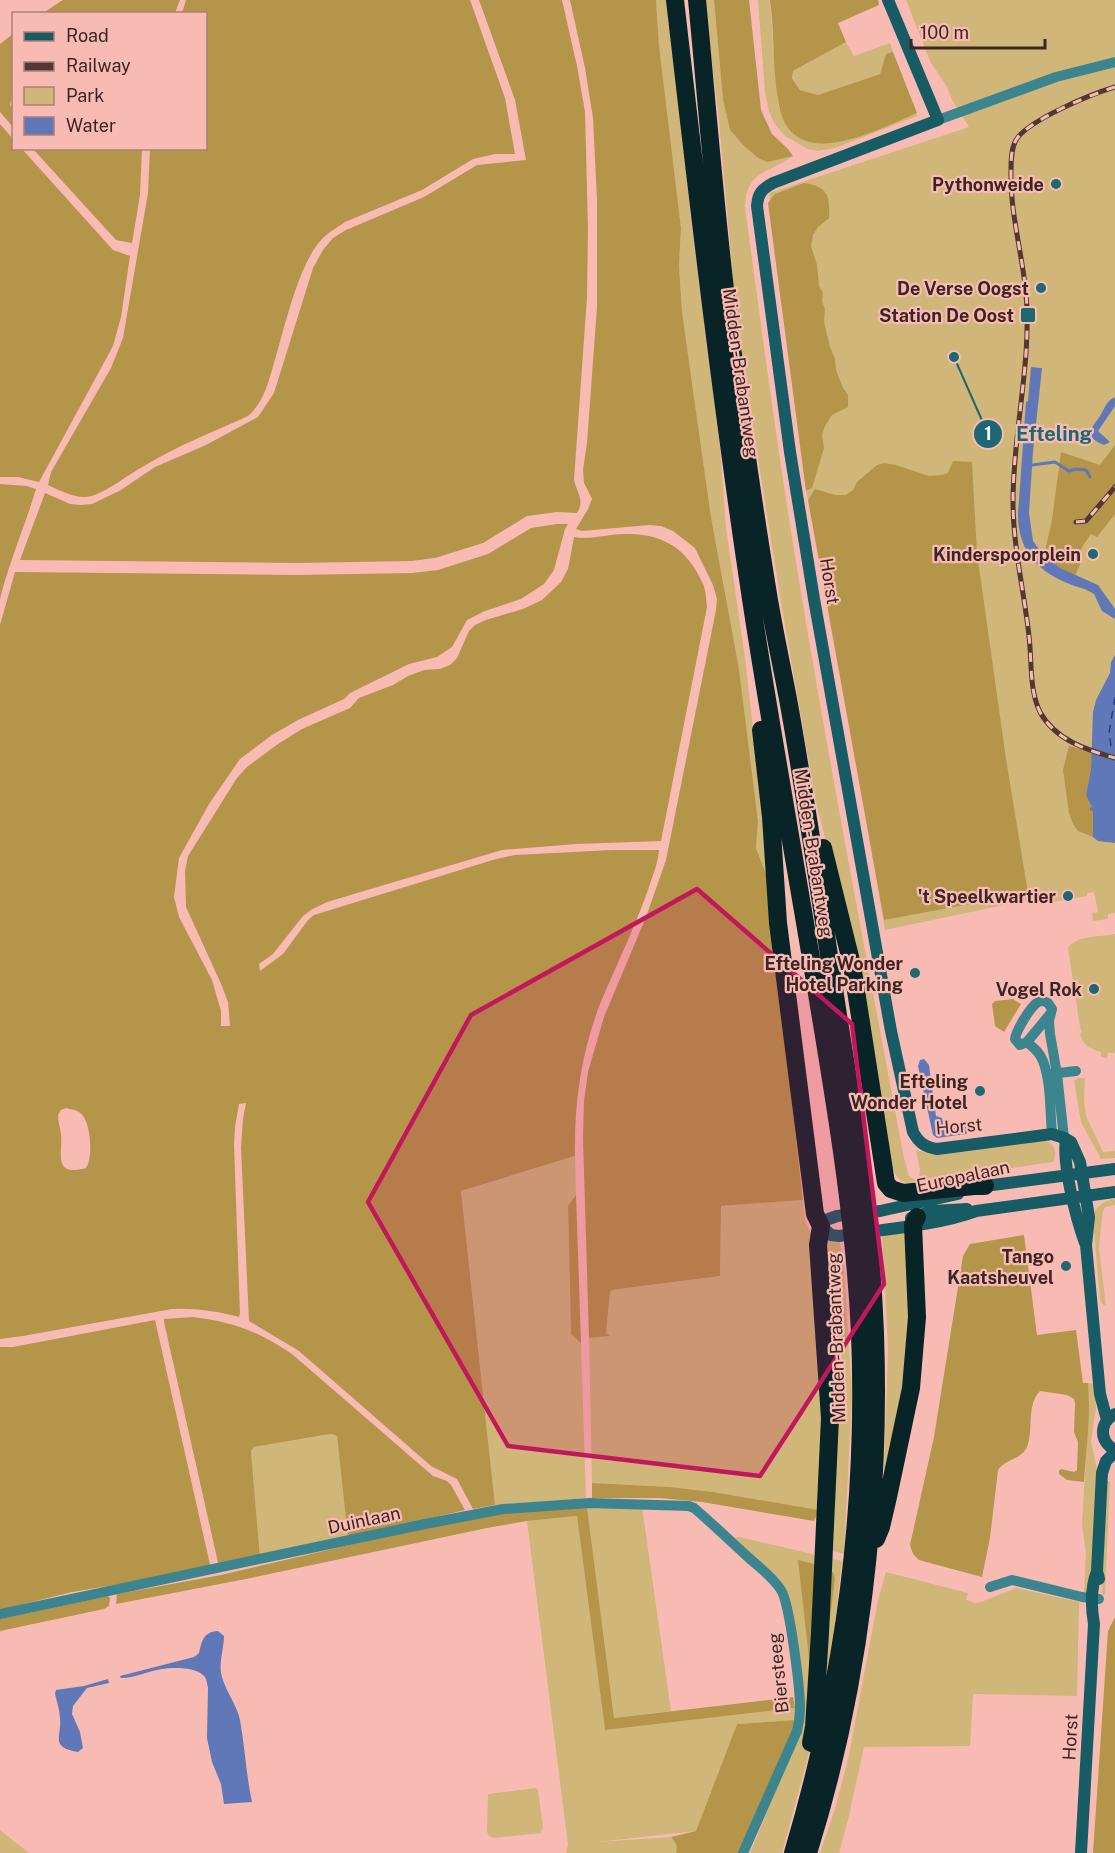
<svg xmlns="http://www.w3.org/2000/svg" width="1115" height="1853" viewBox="0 0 1115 1853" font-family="'Public Sans',sans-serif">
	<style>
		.green { fill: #d0b678 }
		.forest { fill: #b49549; fill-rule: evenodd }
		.water { fill: #6078b8 }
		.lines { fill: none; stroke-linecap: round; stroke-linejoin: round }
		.stream { stroke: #6078b8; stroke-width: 3 }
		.ferry { stroke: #263d8b; stroke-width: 1.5; stroke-dasharray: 8 6; stroke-linecap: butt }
		.street { stroke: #3c858f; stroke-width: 10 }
		.secondary { stroke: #175b64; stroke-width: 12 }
		.highway { stroke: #092427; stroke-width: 18 }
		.rail-casing { stroke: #533734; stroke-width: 5 }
		.rail { stroke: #f8bbb3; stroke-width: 3; stroke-dasharray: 9; stroke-linecap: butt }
		.marked { fill: #c2185b; fill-opacity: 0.2; stroke: #c2185b; stroke-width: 4.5; stroke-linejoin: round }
		.poi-dot { fill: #1d6872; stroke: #f8bbb3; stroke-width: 2 }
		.labels { text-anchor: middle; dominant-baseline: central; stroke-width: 4.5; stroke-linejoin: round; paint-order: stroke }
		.poi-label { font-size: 18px; font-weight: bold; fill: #3d2523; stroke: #f8bbb3; text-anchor: end }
		.street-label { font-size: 18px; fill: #3d2523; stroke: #f8bbb3 }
		.leader { fill: none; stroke: #1d6872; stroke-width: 2 }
		.callout-dot { fill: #1d6872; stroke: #f8bbb3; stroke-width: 2 }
		.mark-label { font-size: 18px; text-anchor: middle; font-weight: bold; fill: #fff }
		.callout-label { font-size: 20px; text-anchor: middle; font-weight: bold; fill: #1d6872; stroke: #f8bbb3; stroke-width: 4.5; stroke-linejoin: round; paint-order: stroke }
	</style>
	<rect width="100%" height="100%" fill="#f8bbb3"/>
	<path class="green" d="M656,0H671L690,212L720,447L726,528L745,658L763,818L766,874L756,848L758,821L739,669L711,517L690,369L682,311L679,265L681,228L659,45Z
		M704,0H714L723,100L730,130L743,145L758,158L793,156C769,174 747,169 745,207C759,311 773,415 789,519C823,732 864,945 904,1158L909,1176L913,1179L919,1177L920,1170L916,1150L931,1154L1043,1140C1054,1143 1058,1151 1053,1162L908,1183C892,1180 891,1161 888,1147L858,971L816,802L782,608L749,403L736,311L718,110Z
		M758,0H770L776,86L779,108L792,133L865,135L917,113V116L835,148L818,151L808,149L785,136L774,123L769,111L765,92Z
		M906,0H1115V913L1108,914V919L1093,921L1092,913L1098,912L1094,892L1087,893V896L1053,902L1051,895L885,930L811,495L808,500L806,491L811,488L769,193L969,127L952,100L947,87L930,61Z
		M846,42L854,56L890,43L893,52L886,55L880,74L818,95L800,90L792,77L793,71Z
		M1115,934V1053H1108L1107,1058L1101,1057V1052C1091,1049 1083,1045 1080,1035L1082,1032L1080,1027L1068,948C1076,935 1101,937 1115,934Z
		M1078,1078H1085L1084,1100L1086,1116L1103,1152L1115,1151V1158L1101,1159L1081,1122L1074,1081Z
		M575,1156L576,1195L568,1206L571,1334L581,1343L586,1498L495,1505L461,1191Z
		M1115,1199V1205L1106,1207L1103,1210L1099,1248L1106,1306L1102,1304L1100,1299L1093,1220C1094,1207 1102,1201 1115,1199Z
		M803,1200L805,1220L812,1235L822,1367L819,1510L713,1492L670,1487L592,1483L589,1338L609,1336L606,1333L610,1292L612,1290L720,1276L721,1206Z
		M906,1231L910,1293L904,1376L883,1496L888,1348L882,1234Z
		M824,1240L840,1242L844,1270L852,1394L844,1554L833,1551L838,1397L835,1328Z
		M1088,1383L1095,1384L1096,1408L1091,1441L1098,1474L1091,1585L1087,1592L1084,1593L1086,1553L1082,1524L1089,1405Z
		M332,1434L337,1436L348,1538L260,1558L251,1451L254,1447Z
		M1106,1481H1110L1105,1594H1102Z
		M587,1507H642L671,1711L614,1718Z
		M577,1516L605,1730L795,1708L796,1720L737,1724L696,1831L597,1842L671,1837C676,1843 678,1846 676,1853H566L568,1845L527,1521Z
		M739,1537L842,1561L832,1648L818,1720L782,1853H750L780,1780L803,1692L786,1588L734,1539Z
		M886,1572L968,1593L966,1600L975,1603L981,1602L1016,1588L1079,1602L1077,1696L973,1694L970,1746L864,1747L848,1820L839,1853H820L835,1809L849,1755L878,1600Z
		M536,1788L538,1791L543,1827L541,1833L494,1838L489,1836L487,1832L488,1794Z
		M0,1830L29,1853H0Z"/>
	<path class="forest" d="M63,0H180L175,13H43Z
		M186,0H470L505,98L515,154H495L473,159L422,190L345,222C338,227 329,232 323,238C299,261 284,330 274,363C268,383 264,402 248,416C213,432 177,446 144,466C127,475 110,490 92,496C77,500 61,491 48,485L51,472L111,368L123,338L148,193L150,149L206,148V14L182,13Z
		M479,0H562L577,66L585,112L588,229L587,297L574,480C577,492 585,501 577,513L557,512L527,516L483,543L435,558L411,561L296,563L20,560L45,493L70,504L81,505L92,504L121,490L155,467L206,445L258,417L274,393L313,268L323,250L333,238L346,230L424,197L477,165L526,160L515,100Z
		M570,0H656L659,45L681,228L679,265L682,311L690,369L711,517L739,669L758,821L756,848L766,874L803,1200L721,1206L720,1276L612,1290L610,1292L606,1333L610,1336L589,1338L583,1138L584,1101L588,1072L604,1017L646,917L666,860L716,610L717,599L713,585L695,548L673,531L661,526L649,525L582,531L576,529L588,509L592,499L584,483L583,470L587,443L597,307V200L593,118L585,68Z
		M714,0H749L761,110L772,134L788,149L793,156L767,162L758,158L743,145L730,130L723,100Z
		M770,0H878L879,5L838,23L846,42L793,71L792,78L800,90L818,95L880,74L886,54L893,52L917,113C877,130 792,176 779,105C772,71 775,35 770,0Z
		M13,34L14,97L11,100L10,105L13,110V127L0,112V44Z
		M0,124L13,139L14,148L22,149L113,250L130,256L121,317L113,346L39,482L18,477H0Z
		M33,149H142L140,195L132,243L116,240Z
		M804,183C828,187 830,195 829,218L818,227L813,235L811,246L817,265L819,286L823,293L822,301L825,309L824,322L830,347L835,359L836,370L843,388L848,395V407L832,415L825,426L822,435L824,448L812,488L806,491L768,203L775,194Z
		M1115,445V514L1097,537L1091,534L1084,544L1076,559L1081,562L1075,576L1062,569L1044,556L1052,520L1061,452L1100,465Z
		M953,461L972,462L977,553L1006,759L1028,893L884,920L808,500L815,489L835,495H846L853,490L857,482L877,465L884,463L896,465L929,476L942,475L948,473Z
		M0,484L27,486L36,489C25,526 9,562 0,599Z
		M557,524H568L565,529L554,570L544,584L521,599L485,611L467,620L452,647L437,657L409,664L350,693L344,699L298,720L272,735L240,759L209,804L179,858L174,897L179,917L212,980L221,1011V1026H230L228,1002L222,986L186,907L185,871L188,856L237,778L247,767L278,744L302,729L350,708L359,698L393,685L408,676L424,670L440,669L450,665L457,658L469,631L475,625L486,620L523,609L542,600L561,582L568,569L574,537C591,540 608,534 625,534C663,533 688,549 703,584C706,590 706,599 707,607L661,841L576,844L502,850L327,902L311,910L303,916L273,954L259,964L260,971L283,954L308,920L314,915L496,859L515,855L612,850H659C658,864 652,877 648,890C634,929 616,966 600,1004C581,1053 574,1104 575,1156L461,1191L495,1505L473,1509L457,1479L431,1466L299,1351L249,1321L241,1148L243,1119L246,1103L239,1104L235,1127L234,1145L240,1314L239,1317C216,1311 195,1308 172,1309L23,1336L0,1339V625L15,572L296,575L412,573L438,570L488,554L531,528ZM66,1108C73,1110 79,1110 83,1116C91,1126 93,1159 86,1168C52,1177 63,1154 61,1134C60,1127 58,1122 58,1115L61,1110Z
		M1069,746L1092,752L1091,769L1086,795L1093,808L1090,810H1093V837L1078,831L1073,824L1069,813L1063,770Z
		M1013,999L1021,1004L1004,1032L995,1026L992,1004L995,1001Z
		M576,1195L581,1343L571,1334L568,1206Z
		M1024,1235L1037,1335L1076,1330L1083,1383H1088C1091,1416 1086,1450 1084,1482L1067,1480L1059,1474V1471L1061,1469L1074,1472L1077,1470L1078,1442L1074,1432L1075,1403L1074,1399L1067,1395L1040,1391C1026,1405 1034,1430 1027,1447C1021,1460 1005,1459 998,1470L990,1538L982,1577L919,1560L913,1554L910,1545L934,1437L963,1256L970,1244Z
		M193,1317C234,1322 257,1331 292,1354L433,1476L447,1481L451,1485L465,1510L348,1538L337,1436L332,1434L324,1435L254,1447L251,1451L260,1558L219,1567L164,1322V1319Z
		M155,1320L211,1569L72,1592L0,1610V1347H13Z
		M592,1483L670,1487L713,1492L819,1510L814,1521L702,1502L660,1498H592Z
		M587,1507L614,1718L793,1697L795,1708L605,1730L577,1516L527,1521L487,1528L251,1578L116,1604L117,1594L221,1575L418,1529L505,1513Z
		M798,1560L818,1565L833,1572L835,1578L829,1626L812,1684Z
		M108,1596L110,1598L109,1606L104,1609L0,1631V1619Z
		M1115,1617V1853H1093L1108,1631Z
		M796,1720L795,1726L741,1853H676C678,1846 676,1843 671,1837L696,1831L737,1724Z"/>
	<path class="water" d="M1031,367L1042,368L1033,452L1029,513L1033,541L1044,556L1062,569L1098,585L1115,609V619L1102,611L1094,594C1090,592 1086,589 1081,588C1044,576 1018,557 1018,514L1026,402L1028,401Z
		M1115,397V406L1098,431L1110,442L1104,445C1083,436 1090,430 1100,416C1105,408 1106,401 1115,397Z
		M1115,655V843L1098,841L1093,837V811L1090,810V808L1092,807L1086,795L1091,769L1093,712L1096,700L1110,673L1111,662Z
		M924,1059L929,1065L936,1116L942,1118L944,1129L966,1127L967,1133L966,1134L937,1138L933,1135L918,1066L920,1060Z
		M218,1631L224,1636C224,1649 218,1664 222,1677C226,1692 237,1705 240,1720C245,1747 246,1775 252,1802L224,1804L221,1784L212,1762L207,1738L208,1688C207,1684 207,1678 203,1675C195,1667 172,1667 162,1669C148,1671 135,1678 121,1678L120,1676L194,1657L199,1653C202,1641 203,1632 218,1631Z
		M108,1679L109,1683L87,1688L73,1706L72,1714L80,1732L83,1748L78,1752C49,1747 62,1736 60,1719C60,1711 57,1702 55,1694L56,1690L84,1686Z"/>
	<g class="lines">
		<path class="stream" d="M1032,465L1055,462L1069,471L1076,469L1086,470L1090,477"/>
		<path class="ferry" d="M1115,697L1109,733L1111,746L1115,749"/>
		<path class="street" d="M938,120L1056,77L1115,62
			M1051,1013L1027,1042L1020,1045L1015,1039C1016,1031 1030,1007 1038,1002C1043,1000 1044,1001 1048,1003L1052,1009L1049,1021L1050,1034L1057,1074L1064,1138
			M1027,1042C1034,1048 1040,1053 1043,1061C1051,1081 1050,1112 1052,1134
			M1050,1074L1076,1071
			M990,1587L1012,1580L1082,1597L1099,1599
			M0,1614L420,1525L503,1509L589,1503L689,1506L694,1508C713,1524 730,1541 749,1558C760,1568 773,1577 781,1590C790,1604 800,1689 800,1708C800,1716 799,1723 797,1731L743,1853"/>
		<path class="secondary" d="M888,0L938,120L773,183C762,189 758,193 757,206L790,452L814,599L891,1031L913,1132C919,1143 925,1147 937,1149L1052,1134L1064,1138L1071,1142L1080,1162L1089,1217L1086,1245L1100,1394L1107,1420
			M1066,1139C1062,1164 1076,1218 1085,1243
			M978,1189L985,1186L1115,1169
			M911,1218L933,1211L967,1209
			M821,1226L826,1220L837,1216L880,1211L958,1194
			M821,1226L831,1235L839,1236C883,1229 935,1226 976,1211L1115,1192
			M1115,1414C1099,1422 1099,1442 1115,1450
			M1099,1579L1097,1571L1102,1473L1106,1461L1115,1452
			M1081,1853L1094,1624C1091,1607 1091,1587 1097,1571"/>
		<path class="highway" d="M675,0C699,209 723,418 755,625C775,752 798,879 819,1006C837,1114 855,1223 860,1333C867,1508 843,1685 793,1853
			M697,0C705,84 712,169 721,253C733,365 749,477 767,588C773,626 781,662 788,699C807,804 822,910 838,1015C855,1121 871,1226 875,1333C881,1505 860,1688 808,1853
			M761,730L771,817L778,923L815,1214L821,1226L818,1245L830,1418L820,1633L814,1727L811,1743
			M823,848L852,965L886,1183L891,1189L903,1193L974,1186H985
			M876,1539L881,1527L888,1497L911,1388L917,1317L913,1225L917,1217"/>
		<defs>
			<path id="rail" d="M1115,87C1092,94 1028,120 1016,140C1011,149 1011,161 1011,171C1010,213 1022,252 1026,293C1032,362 1013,431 1013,501C1013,547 1024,591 1029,636C1032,660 1029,690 1040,712C1055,740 1087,750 1115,758
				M1076,522L1086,521L1115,487"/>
		</defs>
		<use href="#rail" class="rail-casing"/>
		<use href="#rail" class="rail"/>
	</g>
	<path class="marked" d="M697,889L852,1024L884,1284L760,1476L508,1446L368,1202L471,1015Z"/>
	<g class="poi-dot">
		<circle cx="1056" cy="184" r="6"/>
		<circle cx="1041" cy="288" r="6"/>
		<rect x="1020" y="307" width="16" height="16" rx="3"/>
		<circle cx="1093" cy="554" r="6"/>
		<circle cx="1068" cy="896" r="6"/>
		<circle cx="915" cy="973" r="6"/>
		<circle cx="1094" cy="989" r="6"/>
		<circle cx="980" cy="1091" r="6"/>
		<circle cx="1066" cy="1266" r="6"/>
	</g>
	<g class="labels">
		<g class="poi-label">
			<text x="1044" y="184">Pythonweide</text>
			<text x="1029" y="288">De Verse Oogst</text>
			<text x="1014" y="315">Station De Oost</text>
			<text x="1081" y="554">Kinderspoorplein</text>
			<text x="1056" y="896">'t Speelkwartier</text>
			<text x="903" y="963">Efteling Wonder<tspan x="903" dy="21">Hotel Parking</tspan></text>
			<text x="1082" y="989">Vogel Rok</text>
			<text x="968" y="1081">Efteling<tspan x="968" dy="21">Wonder Hotel</tspan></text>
			<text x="1054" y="1256">Tango<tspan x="1054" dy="21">Kaatsheuvel</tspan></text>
		</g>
		<g class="street-label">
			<text transform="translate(741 373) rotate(82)">Midden-Brabantweg</text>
			<text transform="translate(830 581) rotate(81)">Horst</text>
			<text transform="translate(814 853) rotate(81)">Midden-Brabantweg</text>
			<text transform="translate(959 1126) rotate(-5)">Horst</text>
			<text transform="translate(963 1176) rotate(-12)">Europalaan</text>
			<text transform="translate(836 1338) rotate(-92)">Midden-Brabantweg</text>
			<text transform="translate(364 1520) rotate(-12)">Duinlaan</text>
			<text transform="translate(778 1673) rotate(-96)">Biersteeg</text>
			<text transform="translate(1070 1737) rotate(-87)">Horst</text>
		</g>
	</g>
	<path class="leader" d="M954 357L988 434"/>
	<g class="callout-dot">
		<circle cx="954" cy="357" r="6"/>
		<circle cx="988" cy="434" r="15"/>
	</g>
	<g class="mark-label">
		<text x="988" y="440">1</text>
	</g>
	<g class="callout-label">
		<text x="1054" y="441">Efteling</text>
	</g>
	<rect x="12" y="12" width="195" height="138" fill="#f8bbb3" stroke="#ad7f79" stroke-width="1.5"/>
	<rect x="24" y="32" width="30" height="9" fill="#175b64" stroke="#ad7f79" stroke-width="1.5"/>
	<text x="66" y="42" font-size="18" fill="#3d2523">Road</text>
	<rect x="24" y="62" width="30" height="9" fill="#533734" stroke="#ad7f79" stroke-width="1.5"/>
	<text x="66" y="72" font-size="18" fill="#3d2523">Railway</text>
	<rect x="24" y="87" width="30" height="18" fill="#d0b678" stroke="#ad7f79" stroke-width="1.5"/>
	<text x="66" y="102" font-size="18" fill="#3d2523">Park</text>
	<rect x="24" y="117" width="30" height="18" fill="#6078b8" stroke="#ad7f79" stroke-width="1.5"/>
	<text x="66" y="132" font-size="18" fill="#3d2523">Water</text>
	<path d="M911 39v9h134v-9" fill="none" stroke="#3d2523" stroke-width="3"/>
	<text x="920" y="39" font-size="18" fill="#3d2523" stroke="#f8bbb3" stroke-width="4.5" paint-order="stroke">100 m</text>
</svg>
